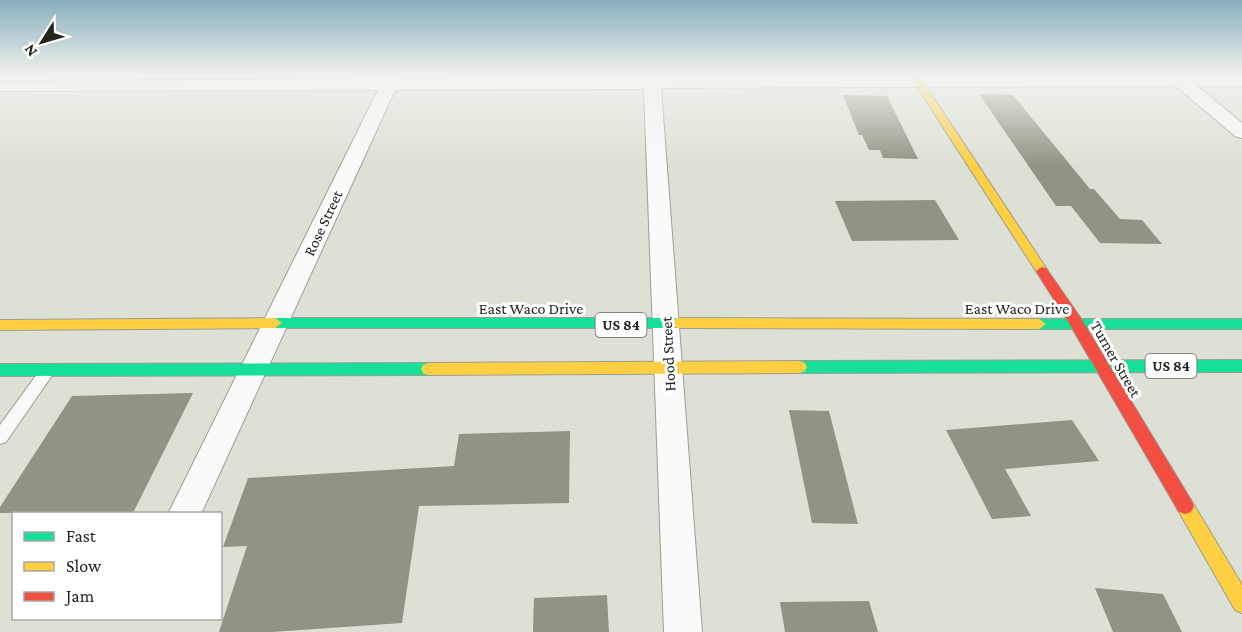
<svg xmlns="http://www.w3.org/2000/svg" width="1242" height="632" viewBox="0 0 1242 632" font-family="'Crimson Pro',serif">
	<style>
		.building { fill: #8f9484 }
		.lines { fill: none; stroke-linecap: round; stroke-linejoin: round }
		.lane-casing { stroke: #9b9e95; stroke-width: 2 }
		.street-casing { stroke: #9b9e95; stroke-width: 2 }
		.fast-casing { stroke: #9b9e95; stroke-width: 2 }
		.slow-casing { stroke: #9b9e95; stroke-width: 2 }
		.jam-casing { stroke: #9b9e95; stroke-width: 2 }
		.lane { fill: #fafaf9; fill-rule: evenodd }
		.street { fill: #fafaf9; fill-rule: evenodd }
		.fast { fill: #16e098; fill-rule: evenodd }
		.slow { fill: #ffcf43; fill-rule: evenodd }
		.jam { fill: #f24e42; fill-rule: evenodd }
		.labels { text-anchor: middle; dominant-baseline: central; stroke-width: 6; stroke-linejoin: round; paint-order: stroke }
		.shield { fill: #fff; stroke: #646660; stroke-width: 1.5 }
		.shield-label { font-size: 15px; font-weight: bold; fill: #22251c }
		.street-label { font-size: 16px; fill: #22251c; stroke: #fff }
	</style>
	<rect width="100%" height="100%" fill="#dde1d5"/>
	<path class="building" d="M979,94L1013,95L1090,189H1094L1120,219L1142,220L1162,244L1100,243L1071,206H1056Z
		M843,95L887,96L918,159L883,158L880,150H869L862,135H859Z
		M935,200L959,240L852,241L835,201Z
		M193,393L133,513H0V507L72,396Z
		M789,410L829,411L858,524L812,523Z
		M1072,420L1099,461L1005,469L1031,516L992,519L946,430Z
		M570,431L569,503L419,506L402,623L272,632H219L247,546L223,547L248,478L454,466L459,434Z
		M1095,588L1163,594L1182,632H1113Z
		M607,595L609,632H533L534,598Z
		M869,601L878,632H785L780,602Z"/>
	<g class="lines">
		<defs>
			<path id="lane" d="M48,364L53,366L55,370L53,374L6,442L0,444V425L43,366Z"/>
			<path id="street" d="M384,76H401L400,79L1242,76V86H1197L1242,123V138L1235,136L1176,86L661,88L702,632H664L644,89L395,90L201,514H168L378,90L0,91V81L383,79Z"/>
			<path id="fast" d="M275,318H677L684,323L677,328H275L268,323Z
				M1039,319H1242V329H1039L1032,324Z
				M1242,360V372L800,373L795,371L793,367L795,363L800,361Z
				M428,363L433,365L435,369L433,373L428,375L0,376V364Z"/>
			<path id="slow" d="M910,76H919L1046,268L1048,271L1046,274H1038Z
				M275,318L282,323L275,328L0,330V320Z
				M677,318L1039,319L1046,324L1039,329L677,328L670,323Z
				M800,361L805,363L807,367L805,371L800,373L428,375L423,373L421,369L423,365L428,363Z
				M1185,498L1191,500L1242,585V613L1235,610L1179,512L1176,506L1179,500Z"/>
			<path id="jam" d="M1042,267L1046,268L1082,320L1191,500L1194,506L1191,512L1185,514L1179,512L1072,328L1036,271Z"/>
		</defs>
		<use href="#lane" class="lane-casing"/>
		<use href="#street" class="street-casing"/>
		<use href="#fast" class="fast-casing"/>
		<use href="#slow" class="slow-casing"/>
		<use href="#jam" class="jam-casing"/>
		<use href="#lane" class="lane"/>
		<use href="#street" class="street"/>
		<use href="#fast" class="fast"/>
		<use href="#slow" class="slow"/>
		<use href="#jam" class="jam"/>
	</g>
	<linearGradient id="sky" x2="0" y2="1"><stop stop-color="#88aebd"/><stop offset="0.46" stop-color="#f0f2ec"/><stop offset="1" stop-color="#f0f2ec" stop-opacity="0"/></linearGradient>
	<rect width="1242" height="165" fill="url(#sky)"/>
	<g class="labels">
		<g class="shield">
			<rect x="595.5" y="313" width="51" height="24" rx="4.5"/>
			<rect x="1145.5" y="354" width="51" height="24" rx="4.5"/>
		</g>
		<g class="shield-label">
			<text x="621" y="325">US 84</text>
			<text x="1171" y="366">US 84</text>
		</g>
		<g class="street-label">
			<text transform="translate(323 223) rotate(-65)">Rose Street</text>
			<text x="531" y="308">East Waco Drive</text>
			<text x="1017" y="308">East Waco Drive</text>
			<text transform="translate(668 354) rotate(-93)">Hood Street</text>
			<text transform="translate(1116 359) rotate(60)">Turner Street</text>
		</g>
	</g>
	<rect x="12" y="512" width="210" height="108" fill="#ffffff" stroke="#a7a8a4" stroke-width="1.5"/>
	<rect x="24" y="532" width="30" height="9" fill="#16e098" stroke="#a7a8a4" stroke-width="1.5"/>
	<text x="66" y="542" font-size="18" fill="#22251c">Fast</text>
	<rect x="24" y="562" width="30" height="9" fill="#ffcf43" stroke="#a7a8a4" stroke-width="1.5"/>
	<text x="66" y="572" font-size="18" fill="#22251c">Slow</text>
	<rect x="24" y="592" width="30" height="9" fill="#f24e42" stroke="#a7a8a4" stroke-width="1.5"/>
	<text x="66" y="602" font-size="18" fill="#22251c">Jam</text>
	<g transform="translate(42 42) rotate(233)" stroke="#ffffff" stroke-width="4.5" paint-order="stroke">
	<path d="M0-4.5L10 22L0 15L-10 22Z" fill="#22251c"/>
	<text y="-9" font-size="16" font-weight="bold" text-anchor="middle" fill="#22251c">N</text>
	</g>
</svg>
